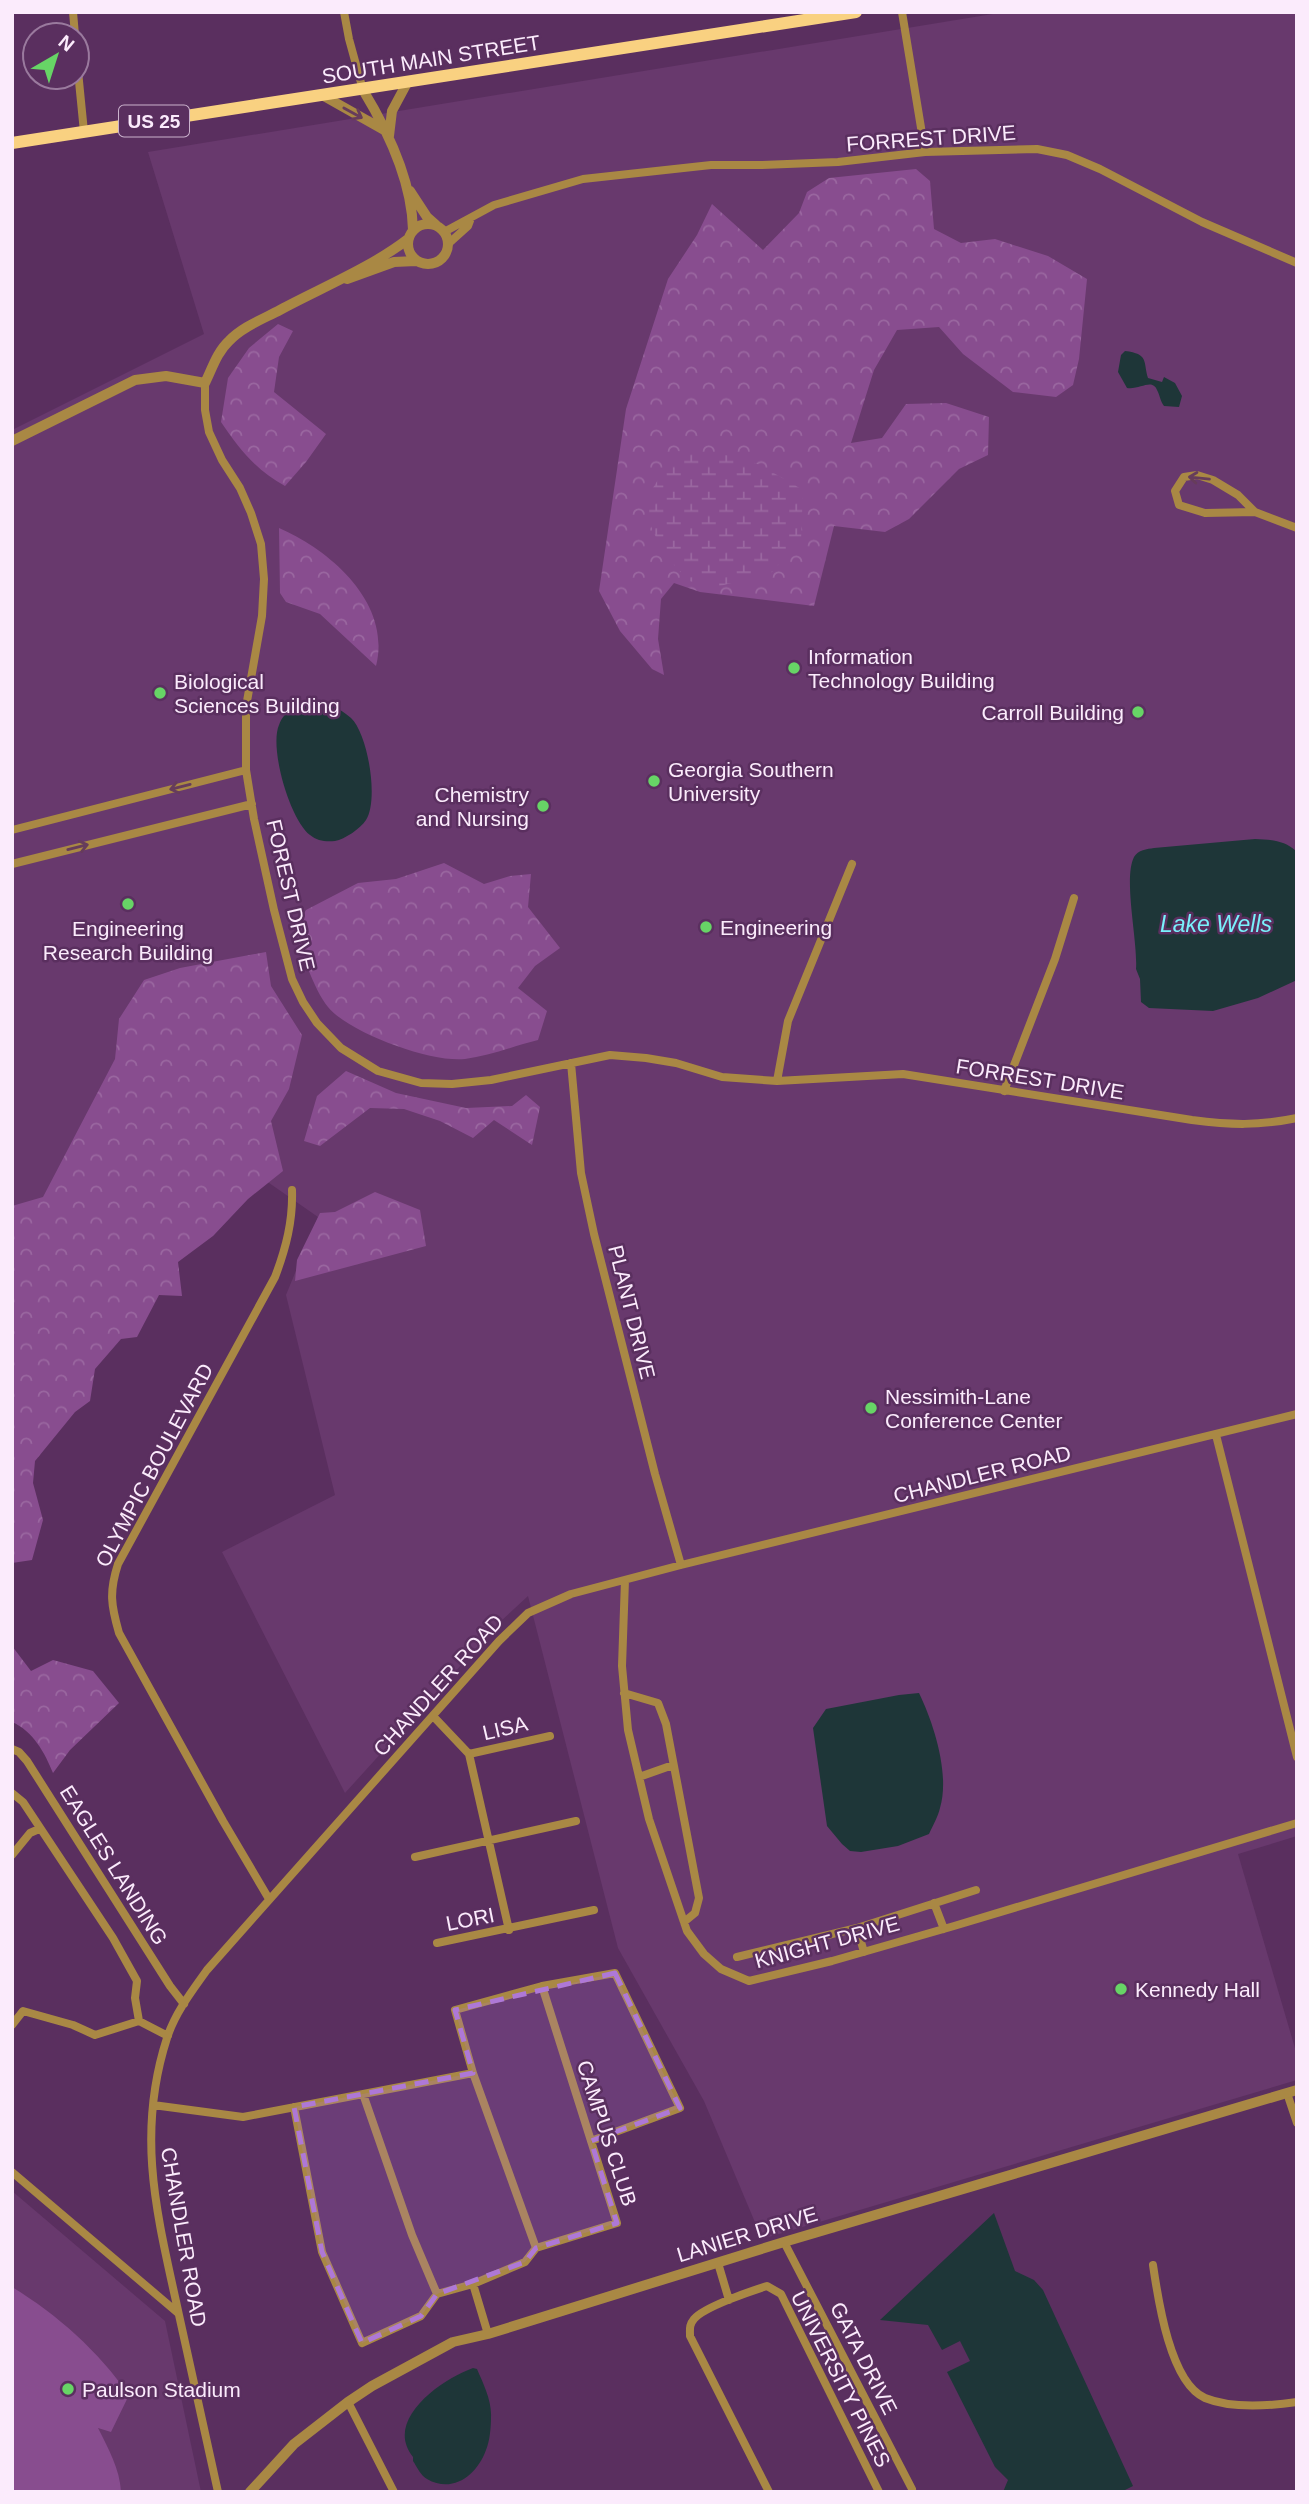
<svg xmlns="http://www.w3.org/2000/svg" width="1309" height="2504" viewBox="0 0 1309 2504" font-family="Arial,sans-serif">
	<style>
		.built { fill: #68396d }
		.forest { fill: url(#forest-crowns) }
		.wetland { fill: url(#wetland-marsh) }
		.pitch { fill: #884d8f }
		.water { fill: #1e3638 }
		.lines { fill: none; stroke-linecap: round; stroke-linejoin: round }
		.minor { stroke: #a98844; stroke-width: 8 }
		.tertiary { stroke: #a98844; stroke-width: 10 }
		.primary { stroke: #f9d181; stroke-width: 12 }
		.oneway { stroke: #663c5b }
		.marked { fill: #ae78d7; fill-opacity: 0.2; stroke: #ae78d7; stroke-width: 5; stroke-dasharray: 14 9; stroke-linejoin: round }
		.poi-dot { fill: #67d466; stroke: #5a2f5f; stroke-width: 2.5 }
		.labels { text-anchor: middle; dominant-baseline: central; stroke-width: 5; stroke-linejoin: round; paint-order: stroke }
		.shield { fill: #5a2f5f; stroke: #cbb3cd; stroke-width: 2 }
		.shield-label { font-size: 19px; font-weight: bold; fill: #fbebfc }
		.street-label { font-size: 21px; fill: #fbebfc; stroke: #5a2f5f }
		.poi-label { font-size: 21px; fill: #fbebfc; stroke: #5a2f5f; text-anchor: start }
		.water-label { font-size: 23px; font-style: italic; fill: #79f1fc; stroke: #5a2f5f }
	</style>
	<defs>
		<pattern id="forest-crowns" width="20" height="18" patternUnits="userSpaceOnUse" patternTransform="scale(1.75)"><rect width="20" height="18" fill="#884d8f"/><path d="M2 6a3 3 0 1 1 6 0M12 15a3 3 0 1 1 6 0" fill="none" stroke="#9a67a0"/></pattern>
		<pattern id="wetland-marsh" width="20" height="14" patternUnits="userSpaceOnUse" patternTransform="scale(1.75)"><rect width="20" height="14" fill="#884d8f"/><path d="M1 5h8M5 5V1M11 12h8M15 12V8" fill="none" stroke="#9a67a0"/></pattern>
	</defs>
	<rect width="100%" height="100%" fill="#5a2f5f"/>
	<path class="built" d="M1005,12H1297V1836L1238,1854L1297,2055V2080L762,2239L704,2101L618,1948L528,1596L501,1621L345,1793L222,1552L335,1495L286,1295L318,1217L197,1133L12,1346V430L204,334L148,152Z
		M12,2191L165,2321L201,2492H12Z"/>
	<path class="forest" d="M916,169L930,181L934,229L961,243L995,239L1048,256L1087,279L1079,359L1073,385L1056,397L1013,392L963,354L939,327L897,330L874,370L851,443L882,438L906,404L946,403L989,417L988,455L959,469L909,519L885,532L834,526L814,606L700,592L674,583L661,599L658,639L664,675L652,669L620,631L599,591L626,409L668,279L697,235L712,204L763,250L799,213L807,192L829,178Z
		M278,324L293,331L279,357L274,392L326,434L306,462L285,486C256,470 240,450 221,422L228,378L249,348Z
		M279,528C330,550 392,603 376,666L320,614L286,602L280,593Z
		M444,863L484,884L510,876L531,874L528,907L560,948L535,966L518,988L547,1011L538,1040C514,1046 489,1056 465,1059C432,1063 349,1033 328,1007C314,990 300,949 295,928L306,910L358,883L396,879Z
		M266,952L271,986L302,1035L289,1089L271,1121L283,1171L248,1199L213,1236L178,1262L182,1296L159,1295L137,1337L121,1339L95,1369L90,1401L75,1412L35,1461L33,1483L43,1520L32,1560L12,1563V1206L43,1197L115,1059L119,1019L144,980L180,968Z
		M346,1071L396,1093L466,1108L512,1106L526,1095L540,1107L532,1145L494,1120L473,1138L440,1121L404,1109L370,1108L320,1146L304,1141L317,1096Z
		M375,1192L420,1210L426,1246L295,1281L297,1260L320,1213L335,1212Z
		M12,1646L31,1671L53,1660L93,1671L119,1703L70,1750L53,1773C45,1753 33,1731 12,1722Z"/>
	<path class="wetland" d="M676,451L736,456L760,465L803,490L801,540L771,573L716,587L689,581L663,553L646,515L651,491Z"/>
	<path class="pitch" d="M12,2287C58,2315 98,2351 129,2395L111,2432L98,2428C108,2448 120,2469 121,2492H12Z"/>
	<path class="water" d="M1125,351C1149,354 1143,361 1148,378L1162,382L1164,377L1175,383L1182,396L1179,407L1164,406C1160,401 1160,395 1157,390C1152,378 1140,390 1127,388L1118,372L1121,355Z
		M312,700C325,701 341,709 351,718C368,734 379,800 366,820C360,829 345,839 335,841C326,842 317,841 310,835C290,820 269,748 279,725C285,709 298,706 312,700Z
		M1255,839C1272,840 1284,840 1297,852V980L1258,998L1213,1011L1149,1008L1141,1002L1140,979L1136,969C1138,941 1123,879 1134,857C1138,850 1147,849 1154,848Z
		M919,1693C934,1724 950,1774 940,1808C938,1817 933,1825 929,1834L898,1846L861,1852L850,1851L842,1844L827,1826L813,1728L826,1709L899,1695Z
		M994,2213L1015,2271L1034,2280L1043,2290L1133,2486L1121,2492H1003L1008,2480L995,2467L947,2372L970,2361L960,2341L942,2350L928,2325L880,2320Z
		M473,2368L477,2369C483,2383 492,2401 491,2417C491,2426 490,2441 486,2450C477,2475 453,2494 427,2479C421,2476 417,2467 413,2461V2457C383,2420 442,2379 473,2368Z"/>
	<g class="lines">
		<path class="minor" d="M73,12L75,35
			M344,12L349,39L363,90
			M902,12L925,152
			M77,61L84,132
			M444,232L494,205L583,179L711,165H762L838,162L925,152L1037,149L1067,155L1100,169L1202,222L1297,263
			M448,244L468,226L471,218
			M205,383V410L209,432L222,460L240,488L251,513L261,544L264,579L262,616L246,707V770L254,819L274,910L292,979L303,1002L317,1023L341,1048L378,1071L421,1083L452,1084L491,1080L610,1055L646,1058L676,1063L722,1077L777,1081L903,1074L1192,1120C1231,1125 1258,1126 1297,1118
			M1255,512L1205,513L1179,505L1175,491L1184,477L1197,475L1213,480L1238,495L1255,512L1297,528
			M12,830L246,770
			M12,864L252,804
			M571,1063L581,1173L594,1234L655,1474L681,1565
			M777,1081L788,1021L852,864
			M1004,1091L1055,959L1074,898
			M1216,1435L1297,1757
			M625,1580L622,1666L628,1730L649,1819L687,1931L704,1954L721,1969L749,1981L832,1961L954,1926L1297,1823
			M624,1693L658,1703L666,1724L699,1898L695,1913L684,1922
			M433,1716L469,1754L509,1930
			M12,1749L19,1752L27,1761L170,1986L184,2004
			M469,1754L550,1736
			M639,1777L673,1765
			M12,1793L23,1802L113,1938L137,1981L135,1998L139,2021L168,2036
			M12,1855L30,1833L39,1829
			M415,1857L576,1821
			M269,1899L223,1821L119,1633C111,1605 109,1592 118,1564L275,1277C286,1248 293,1221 292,1190
			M934,1903L944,1929
			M857,1928L864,1952
			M437,1943L594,1910
			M737,1957L857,1928L976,1890
			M542,1986L615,1973L680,2108L591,2141
			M12,2025L23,2011L73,2025L95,2035L139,2021
			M473,2073L536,2248
			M1287,2093L1297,2123
			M363,2094L412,2235L437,2294
			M153,2105L243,2117L473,2073L455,2010L542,1986L617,2223L536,2248L525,2262L473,2284L437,2294L421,2316L362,2343L322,2252L294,2107
			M12,2172L178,2313
			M784,2242L912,2489
			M718,2263L729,2300
			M1153,2265C1158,2299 1170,2383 1205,2398C1232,2409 1269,2406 1297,2402
			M473,2284L488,2334
			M348,2402L394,2492
			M218,2492C205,2433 192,2374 179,2315C158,2218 135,2137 167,2038C175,2013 192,1991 207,1970L499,1641L528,1613L571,1594L681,1565L1297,1414
			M769,2492L690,2336C690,2329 689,2325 694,2319C704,2307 751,2291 767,2286L781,2294L879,2492"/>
		<path class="tertiary" d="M363,90C388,131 412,181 413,230
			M322,95L384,130
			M389,136L392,111L407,83
			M410,191L427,217L436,225
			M408 244a20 20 0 1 1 40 0a20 20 0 1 1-40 0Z
			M347,279L394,262L416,261
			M12,441L135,380L166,376L205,383C212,369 217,352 229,341C242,327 263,319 280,310C321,288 372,267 408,239
			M250,2492L294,2444L348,2402L372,2386L453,2342L488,2334L784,2242L1297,2090"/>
		<path class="primary" d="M12,143L856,12"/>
	</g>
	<defs><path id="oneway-shaft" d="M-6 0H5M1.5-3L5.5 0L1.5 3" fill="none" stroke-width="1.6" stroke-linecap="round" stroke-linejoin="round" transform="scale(1.75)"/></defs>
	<g class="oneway">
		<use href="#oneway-shaft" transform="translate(353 113) rotate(29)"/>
		<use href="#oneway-shaft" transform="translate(1199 478) rotate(-174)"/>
		<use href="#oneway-shaft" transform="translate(180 787) rotate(166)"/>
		<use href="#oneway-shaft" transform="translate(78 847) rotate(-14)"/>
	</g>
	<path class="marked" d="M615,1973L680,2108L591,2141L617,2223L536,2248L525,2262L437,2294L421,2316L362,2343L322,2252L294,2107L473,2073L455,2010Z"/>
	<g class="poi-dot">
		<circle cx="794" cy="668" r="7"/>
		<circle cx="160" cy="693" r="7"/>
		<circle cx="1138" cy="712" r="7"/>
		<circle cx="654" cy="781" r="7"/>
		<circle cx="543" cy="806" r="7"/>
		<circle cx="128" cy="904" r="7"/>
		<circle cx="706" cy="927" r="7"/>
		<circle cx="871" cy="1408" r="7"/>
		<circle cx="1121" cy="1989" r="7"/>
		<circle cx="68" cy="2389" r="7"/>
	</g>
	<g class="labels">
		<rect class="shield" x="119" y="105.5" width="70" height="31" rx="5"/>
		<g class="shield-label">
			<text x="154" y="121">US 25</text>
		</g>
		<g class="street-label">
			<text transform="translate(431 59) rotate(-9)">SOUTH MAIN STREET</text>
			<text transform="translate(931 138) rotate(-4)">FORREST DRIVE</text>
			<text transform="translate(291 895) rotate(77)">FOREST DRIVE</text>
			<text transform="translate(1040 1079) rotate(9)">FORREST DRIVE</text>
			<text transform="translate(632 1312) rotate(76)">PLANT DRIVE</text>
			<text transform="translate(154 1465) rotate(-62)">OLYMPIC BOULEVARD</text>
			<text transform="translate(982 1474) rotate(-14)">CHANDLER ROAD</text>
			<text transform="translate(438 1685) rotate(-48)">CHANDLER ROAD</text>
			<text transform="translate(505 1728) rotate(-13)">LISA</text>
			<text transform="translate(114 1865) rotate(58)">EAGLES LANDING</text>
			<text transform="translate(470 1919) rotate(-11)">LORI</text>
			<text transform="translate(827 1942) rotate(-15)">KNIGHT DRIVE</text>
			<text transform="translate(607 2133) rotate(72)">CAMPUS CLUB</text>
			<text transform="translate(747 2234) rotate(-17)">LANIER DRIVE</text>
			<text transform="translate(184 2237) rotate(80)">CHANDLER ROAD</text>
			<text transform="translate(864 2358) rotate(63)">GATA DRIVE</text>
			<text transform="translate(841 2379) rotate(63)">UNIVERSITY PINES</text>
		</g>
		<g class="poi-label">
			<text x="808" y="656">Information<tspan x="808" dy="24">Technology Building</tspan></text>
			<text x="174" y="681">Biological<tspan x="174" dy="24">Sciences Building</tspan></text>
			<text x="1124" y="712" text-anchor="end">Carroll Building</text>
			<text x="668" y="769">Georgia Southern<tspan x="668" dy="24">University</tspan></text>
			<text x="529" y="794" text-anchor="end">Chemistry<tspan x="529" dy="24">and Nursing</tspan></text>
			<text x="720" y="927">Engineering</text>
			<text x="128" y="928" text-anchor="middle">Engineering<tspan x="128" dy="24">Research Building</tspan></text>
			<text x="885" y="1396">Nessimith-Lane<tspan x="885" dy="24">Conference Center</tspan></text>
			<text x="1135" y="1989">Kennedy Hall</text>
			<text x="82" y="2389">Paulson Stadium</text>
		</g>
		<g class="water-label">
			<text x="1216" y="924">Lake Wells</text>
		</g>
	</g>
	<rect width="1309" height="2504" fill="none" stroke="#fbebfc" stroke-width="28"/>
	<g transform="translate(56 56) rotate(39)"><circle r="33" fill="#5a2f5f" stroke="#9a7a9e" stroke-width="2"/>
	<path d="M0-5L12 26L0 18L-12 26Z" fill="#67d466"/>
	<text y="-10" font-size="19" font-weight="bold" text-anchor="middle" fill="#fbebfc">N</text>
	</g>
</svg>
